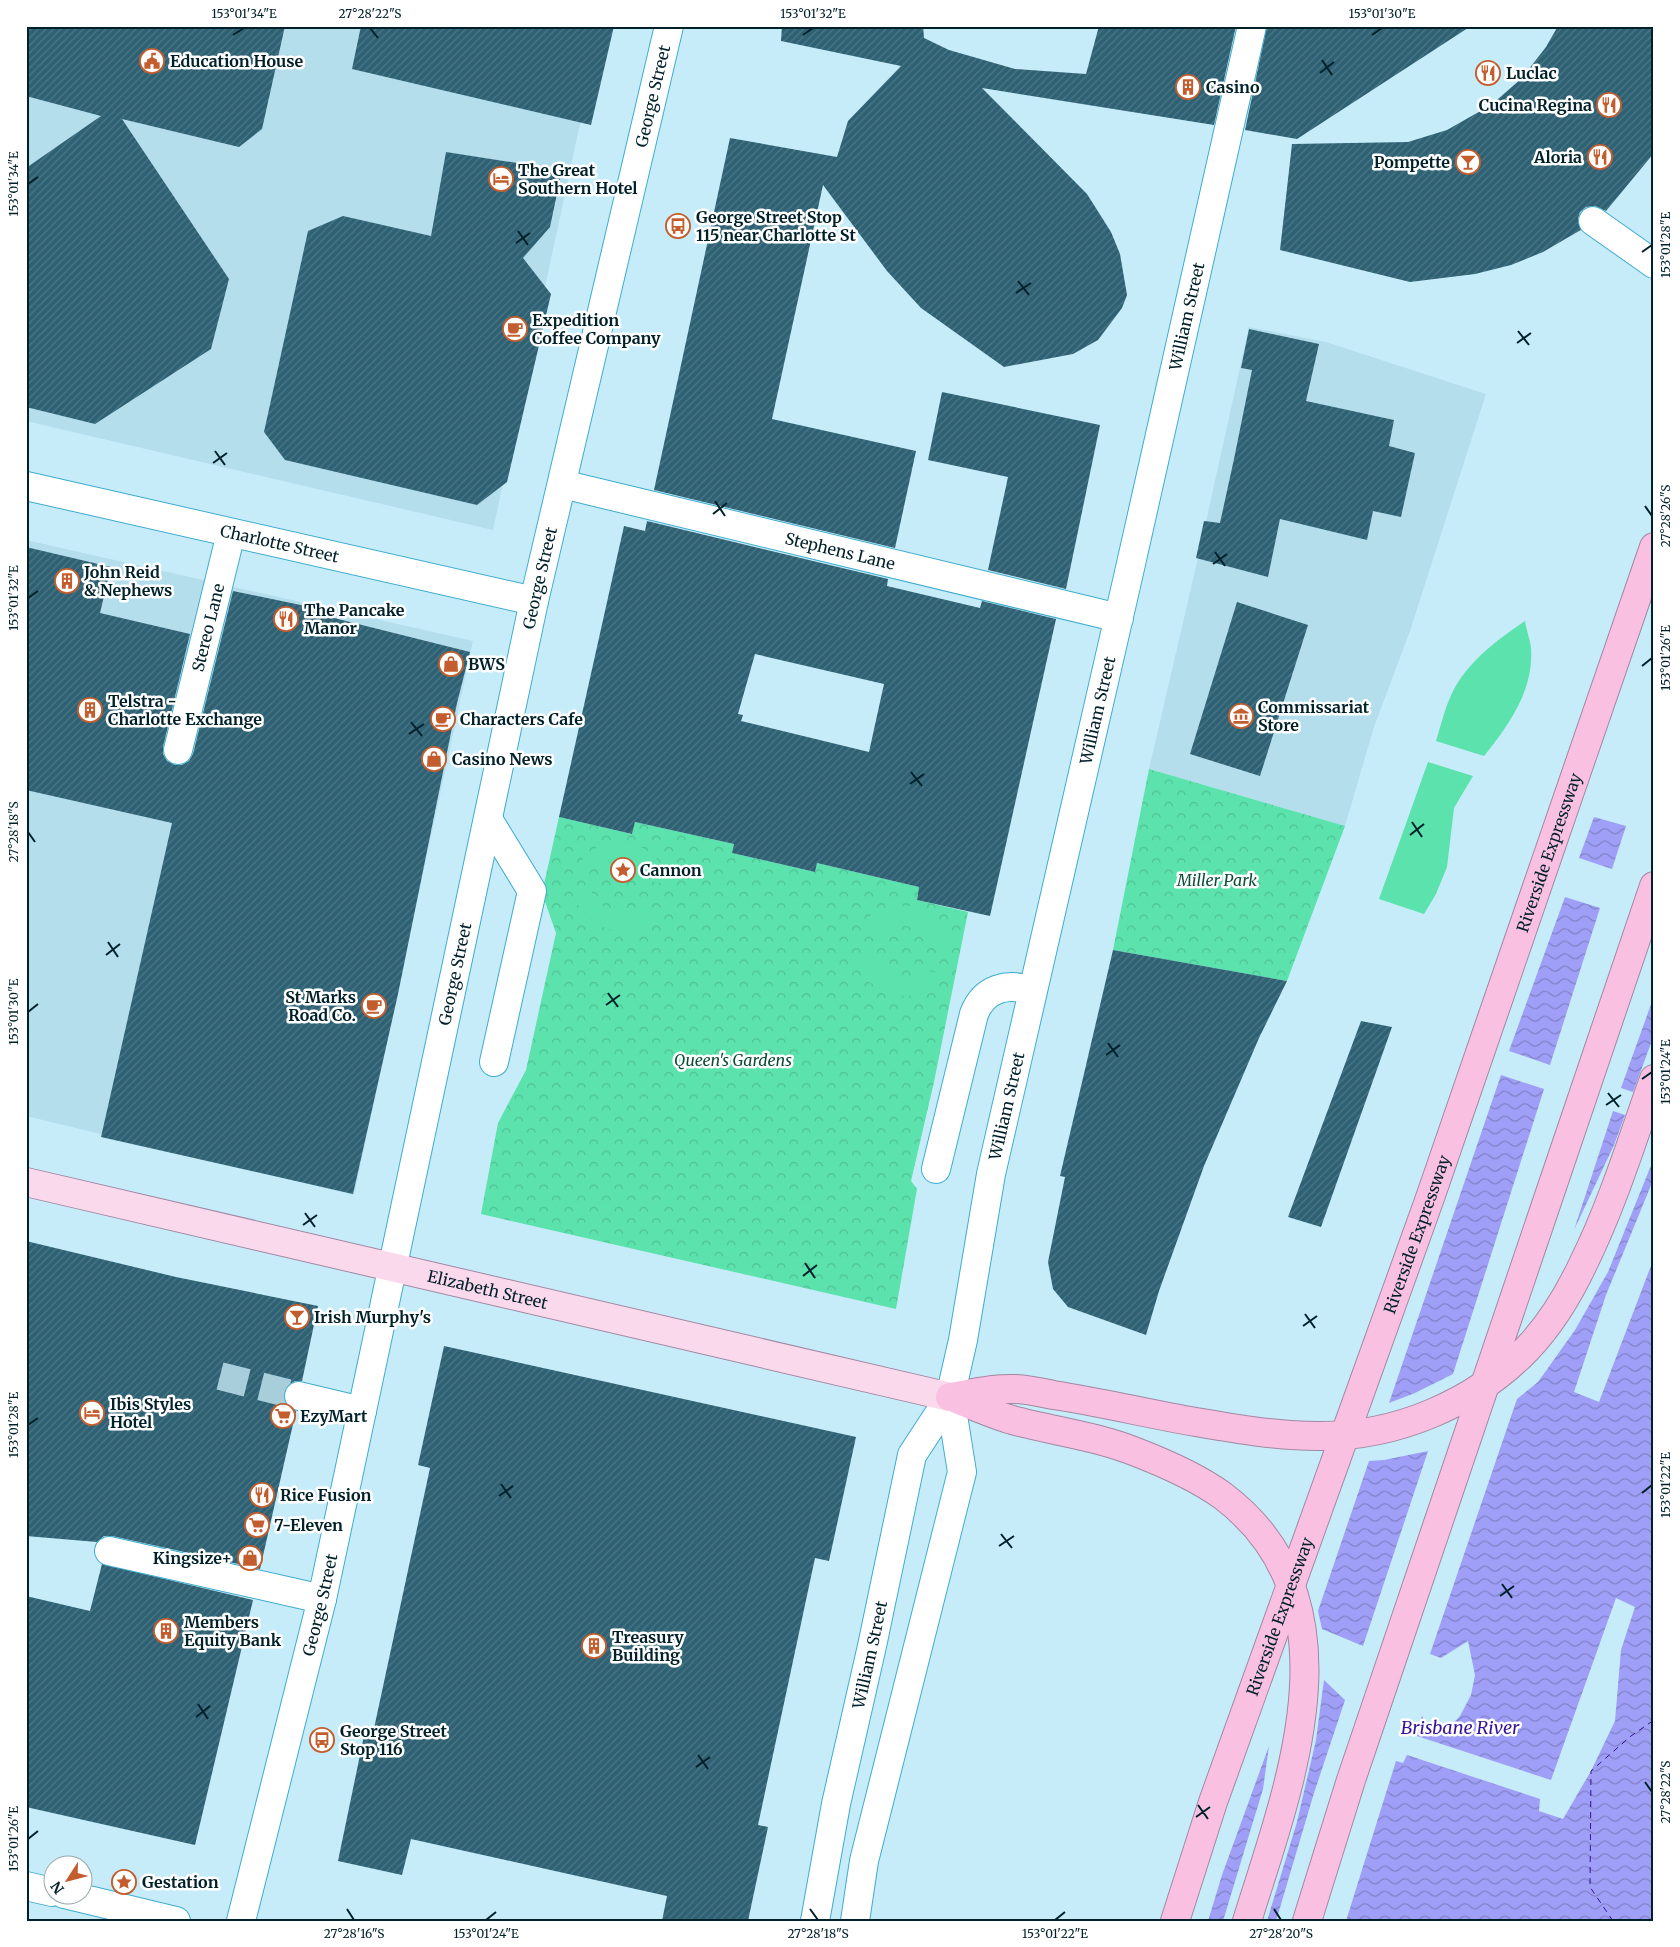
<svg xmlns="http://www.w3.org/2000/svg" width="1680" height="1947" viewBox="0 0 1680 1947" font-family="Merriweather,serif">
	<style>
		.built { fill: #b5deed }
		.park { fill: url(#park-crowns) }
		.garden { fill: #5ce2ac }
		.water { fill: url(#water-waves); stroke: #7079ba }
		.pier { fill: #c6ecfa; fill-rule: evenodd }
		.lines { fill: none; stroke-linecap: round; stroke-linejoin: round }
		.ferry { stroke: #361394; stroke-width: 1; stroke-dasharray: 6 5; stroke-linecap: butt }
		.building { fill: url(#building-hatch); fill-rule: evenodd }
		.minor-tunnel { stroke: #a8cddb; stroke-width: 28; stroke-dasharray: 28 14; stroke-linecap: butt }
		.minor-casing { stroke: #3faccf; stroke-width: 30 }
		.major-casing { stroke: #a288a1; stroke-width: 30 }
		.highway-casing { stroke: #a288a1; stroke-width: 30 }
		.minor { stroke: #fff; stroke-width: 28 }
		.major { stroke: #fbd9ed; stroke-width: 28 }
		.highway { stroke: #f9c0e1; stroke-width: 28 }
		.ticks { fill: none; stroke: #00202a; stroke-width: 2 }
		.labels { text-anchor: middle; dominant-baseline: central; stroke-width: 5; stroke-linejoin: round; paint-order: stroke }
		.poi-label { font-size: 16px; font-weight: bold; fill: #00202a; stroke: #fff; text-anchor: start }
		.street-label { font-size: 16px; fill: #00202a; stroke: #fff }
		.park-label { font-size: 16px; font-style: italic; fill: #0c4d35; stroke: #fff }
		.water-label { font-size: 18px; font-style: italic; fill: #361394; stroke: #fff }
		.neatline { fill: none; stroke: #00202a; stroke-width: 2 }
		.ticks-label { font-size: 12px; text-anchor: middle; fill: #00202a }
	</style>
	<defs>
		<pattern id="park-crowns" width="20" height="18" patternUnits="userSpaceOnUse" patternTransform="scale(1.25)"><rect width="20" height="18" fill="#5ce2ac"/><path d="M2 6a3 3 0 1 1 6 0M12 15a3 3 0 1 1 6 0" fill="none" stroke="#4ec294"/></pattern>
		<pattern id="water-waves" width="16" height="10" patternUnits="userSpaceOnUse" patternTransform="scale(1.25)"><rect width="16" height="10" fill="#a09ff7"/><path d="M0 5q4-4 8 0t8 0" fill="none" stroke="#8081c8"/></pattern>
		<pattern id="building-hatch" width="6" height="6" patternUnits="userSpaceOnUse" patternTransform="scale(1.25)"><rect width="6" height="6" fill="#2d6173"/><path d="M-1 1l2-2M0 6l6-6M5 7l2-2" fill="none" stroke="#4e7886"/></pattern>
	</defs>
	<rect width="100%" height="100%" fill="#c6ecfa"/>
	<path class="built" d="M26,26H601L493,530L26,421Z
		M1249,327L1326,342L1486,394L1410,631L1374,727L1345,826L1149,769L1197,562Z
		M26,540L473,641L354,1195L26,1116Z"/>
	<path class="park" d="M1149,769L1345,826L1287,981L1113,950Z
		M559,817L632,834L635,822L734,844L732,853L815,872L817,863L919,887L917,900L968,912L934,1082L911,1181L917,1189L896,1309L481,1214L498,1123L526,1070L556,933L542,893Z"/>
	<path class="garden" d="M1525,621C1526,629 1530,639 1531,648C1534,690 1509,725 1484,756L1436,741C1441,725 1445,708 1452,693C1468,661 1496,641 1525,621Z
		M1428,762L1473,776L1454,808L1447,867L1436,894L1424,914L1379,899Z
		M622,842C645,844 665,860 668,884C663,883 653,883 648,880C645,877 642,871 638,867C627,858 607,858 597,868L581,864C585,848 607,843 622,842Z
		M576,888C580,889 588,889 591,892C597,896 599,903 604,907C616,915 632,913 642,905L663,910C640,946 588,933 574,897Z
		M895,906H911L927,912L945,929L951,941L949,949L931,945C923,931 908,921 891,927C888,928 884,932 880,933C875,934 866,930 861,929C865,914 882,909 895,906Z
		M855,954L877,958C886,977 908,982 925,970L945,975C925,1006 880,1001 861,972C858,966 854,961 855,954Z"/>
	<path class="water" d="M1654,627V1921H1188Z"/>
	<path class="pier" d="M1652,625H1654V996L1621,1088L1633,1092L1654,1035V1158L1608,1272L1575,1330L1538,1382L1517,1399L1430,1654L1441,1658L1468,1641L1475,1675L1471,1695L1460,1716L1447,1730L1435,1737L1422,1716L1417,1736L1551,1780L1616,1598L1635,1607L1621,1650L1615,1721L1591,1771L1563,1819L1539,1811L1540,1799L1407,1755L1403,1763L1396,1761L1346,1921H1276L1314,1793L1345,1700L1324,1680L1316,1740L1297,1822L1267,1921H1223L1263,1789L1269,1746L1222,1875L1208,1921H1185L1505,1006L1646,635ZM1594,817L1626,826L1612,869L1579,858ZM1565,897L1600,908L1550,1065L1509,1051ZM1501,1075L1544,1089L1453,1374L1415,1393L1389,1403ZM1613,1111L1625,1115L1614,1145L1574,1230ZM1428,1451L1363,1646L1322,1629L1318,1611L1369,1461L1384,1460Z
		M1654,1178V1258L1599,1402L1574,1392L1606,1295Z"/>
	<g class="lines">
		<path class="ferry" d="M1613,1921L1590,1887L1591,1771L1631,1736L1654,1720"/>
	</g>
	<path class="building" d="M26,26H285L262,129L239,147L122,119L229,279L211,349L95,424L26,407V168L101,116L26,96Z
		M361,26H614L591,125L352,69Z
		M782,26H923L924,38L949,50L1015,69L1086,74L1099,26H1236L1214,125L982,88L1087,194L1111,232L1120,254L1127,295L1122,308L1098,340L1073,354L1004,367L921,308L887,271L823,185L772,419L916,451L895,548L654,490L730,138L837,157L848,121L901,66L781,41Z
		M1267,26H1471L1297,139L1245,130Z
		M1558,26H1654V153L1606,211L1595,206L1586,207L1580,212L1578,219L1581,230L1579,231L1543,252L1511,265L1475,274L1410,282L1280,250L1292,144L1408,142L1447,130L1491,105L1521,79L1546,47Z
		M446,152L562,170L550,227L523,258L551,294L507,482L477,505L285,460L264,432L308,231L343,216L431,236Z
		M1249,329L1319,344L1306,401L1394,420L1389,446L1415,453L1401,517L1373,511L1367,540L1280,519L1268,577L1196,558L1204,521L1220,523L1234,459L1252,370L1241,368Z
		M942,392L1100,425L1066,589L988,570L1008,477L928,460Z
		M647,521L888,579L887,586L980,608L982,601L1056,619L990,916L917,900L919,887L817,863L815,872L732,853L734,844L635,822L632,834L559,817L624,526L645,531ZM755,654L884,684L869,752L741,721L743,715L738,714Z
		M26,547L111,567L100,613L190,634L163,747V754L167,761L175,765H182L189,761L193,754L233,591L315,608L314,613L470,652L457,703L398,994L353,1194L101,1137L172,823L26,790Z
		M1237,602L1308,625L1260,776L1190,754Z
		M1113,950L1287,981L1259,1038L1204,1166L1159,1291L1146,1335L1068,1307L1053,1289L1048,1262L1065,1177L1060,1176Z
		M1361,1021L1392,1027L1321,1227L1288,1217Z
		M26,1241L176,1277L318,1306L302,1381H295L288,1385L284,1393V1401L288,1407L296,1411L260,1569L112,1536H104L97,1542L26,1536Z
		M444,1346L856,1437L829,1561L815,1558L758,1825L768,1827L748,1921H662L667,1896L411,1839L402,1875L338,1861L365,1731L373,1733L430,1468L418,1465Z
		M102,1564L253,1600L195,1845L26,1807V1596L90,1611Z"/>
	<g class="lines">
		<path class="minor-tunnel" d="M220,1376L299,1396"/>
		<defs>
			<g id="minor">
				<path d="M1593,221L1654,264"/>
				<path id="s1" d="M562,484L1119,618"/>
				<path id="s2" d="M26,486L534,601"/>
				<path id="s3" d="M178,750L231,533"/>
				<path d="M488,819L532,891L494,1062"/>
				<path d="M936,1169L974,1014C984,988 1008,982 1032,991"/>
				<path d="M299,1396L362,1411"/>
				<path d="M109,1551L322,1599"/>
				<path d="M26,1886L52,1892"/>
				<path d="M64,1894L176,1921"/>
				<path id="s4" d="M241,1921L322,1599L534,601L669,26"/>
				<path id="s5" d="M815,1921L836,1804L872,1646L912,1455L950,1397L963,1340L991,1174L1128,577L1252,26"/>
				<path d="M855,1921L864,1861L962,1472L950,1397"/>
			</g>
			<g id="major">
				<path id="s6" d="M26,1182L950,1397"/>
			</g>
			<g id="highway">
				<path d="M950,1397C969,1394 989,1389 1008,1389C1023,1388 1039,1392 1053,1395C1101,1402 1148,1414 1196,1422C1237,1429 1277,1436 1318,1436C1395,1437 1474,1404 1527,1349C1550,1325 1570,1292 1584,1262C1613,1203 1632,1140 1654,1079"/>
				<path d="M952,1397C971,1405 992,1414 1012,1420C1053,1431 1096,1436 1136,1452C1167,1464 1197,1477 1223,1496C1363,1602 1289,1786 1247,1921"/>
				<path id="s7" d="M1175,1921L1213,1802L1431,1195L1654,547"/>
				<path d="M1307,1921L1351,1780L1654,886"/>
			</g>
		</defs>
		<use href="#minor" class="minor-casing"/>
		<use href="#major" class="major-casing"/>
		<use href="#highway" class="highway-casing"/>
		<use href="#minor" class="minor"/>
		<use href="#major" class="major"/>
		<use href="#highway" class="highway"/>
	</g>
	<path class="ticks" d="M370,28L378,38M233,35L244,28M803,35L813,28M1372,35L1382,28M1322,60L1332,75M1320,73L1334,62M28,184L38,177M518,231L528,245M516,243L530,233M1642,252L1652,245M1018,281L1029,295M1016,293L1031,283M1518,331L1529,345M1517,343L1531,333M215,451L225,465M213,463L227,453M715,501L725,516M1645,506L1652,516M713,514L727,503M1215,552L1225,566M1213,564L1227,554M28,598L38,591M1642,666L1652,658M411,722L422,736M409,734L424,724M911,772L922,786M910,784L924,774M1412,822L1422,837M28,832L35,842M1410,835L1424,824M108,942L118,957M106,955L120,944M608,993L618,1007M606,1005L620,995M28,1012L38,1004M1108,1043L1118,1057M1106,1055L1120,1045M1642,1079L1652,1072M1608,1093L1619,1107M1606,1105L1621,1095M305,1213L315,1227M303,1225L317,1215M805,1263L815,1278M803,1276L817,1265M1305,1314L1315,1328M1303,1326L1317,1316M28,1425L38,1418M501,1484L511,1498M1642,1493L1652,1485M499,1496L513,1486M1001,1534L1012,1548M999,1546L1014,1536M1502,1584L1512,1598M1500,1596L1514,1586M198,1704L208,1719M196,1717L210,1706M698,1755L708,1769M696,1767L710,1757M1645,1782L1652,1792M1198,1805L1208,1819M1196,1817L1210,1807M28,1839L38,1831M347,1909L354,1920M810,1909L818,1920M1274,1909L1281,1920M486,1920L496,1912M1055,1920L1065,1912"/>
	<defs>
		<symbol id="civic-ring" viewBox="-11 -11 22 22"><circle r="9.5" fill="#fff" stroke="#c35d2e" stroke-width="1.5"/><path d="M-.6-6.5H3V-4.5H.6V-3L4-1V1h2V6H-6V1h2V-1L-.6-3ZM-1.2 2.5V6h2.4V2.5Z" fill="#c35d2e"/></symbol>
		<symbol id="restaurant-ring" viewBox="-11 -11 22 22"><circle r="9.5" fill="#fff" stroke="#c35d2e" stroke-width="1.5"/><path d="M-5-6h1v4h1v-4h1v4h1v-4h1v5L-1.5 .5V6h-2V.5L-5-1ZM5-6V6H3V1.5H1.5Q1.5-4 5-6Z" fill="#c35d2e"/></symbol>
		<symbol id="building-ring" viewBox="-11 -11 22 22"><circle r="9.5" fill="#fff" stroke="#c35d2e" stroke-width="1.5"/><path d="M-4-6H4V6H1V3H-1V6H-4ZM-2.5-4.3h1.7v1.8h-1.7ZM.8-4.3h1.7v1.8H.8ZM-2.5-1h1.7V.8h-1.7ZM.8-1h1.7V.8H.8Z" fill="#c35d2e"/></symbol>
		<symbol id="bar-ring" viewBox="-11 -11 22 22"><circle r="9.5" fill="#fff" stroke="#c35d2e" stroke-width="1.5"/><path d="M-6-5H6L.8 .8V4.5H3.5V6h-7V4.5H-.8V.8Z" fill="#c35d2e"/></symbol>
		<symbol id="hotel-ring" viewBox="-11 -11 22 22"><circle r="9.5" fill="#fff" stroke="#c35d2e" stroke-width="1.5"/><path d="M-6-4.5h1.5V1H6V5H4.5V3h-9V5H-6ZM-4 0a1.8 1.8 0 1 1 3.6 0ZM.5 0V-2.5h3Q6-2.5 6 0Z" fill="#c35d2e"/></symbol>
		<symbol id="bus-ring" viewBox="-11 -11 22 22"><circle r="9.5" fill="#fff" stroke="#c35d2e" stroke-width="1.5"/><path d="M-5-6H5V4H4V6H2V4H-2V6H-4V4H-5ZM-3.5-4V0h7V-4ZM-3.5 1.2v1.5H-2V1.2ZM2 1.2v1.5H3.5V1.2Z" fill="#c35d2e"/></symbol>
		<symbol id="cafe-ring" viewBox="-11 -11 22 22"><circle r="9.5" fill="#fff" stroke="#c35d2e" stroke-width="1.5"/><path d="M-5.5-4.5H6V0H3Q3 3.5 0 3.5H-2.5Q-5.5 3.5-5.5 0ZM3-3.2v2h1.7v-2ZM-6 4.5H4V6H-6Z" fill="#c35d2e"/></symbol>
		<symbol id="shop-ring" viewBox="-11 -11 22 22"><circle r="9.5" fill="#fff" stroke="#c35d2e" stroke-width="1.5"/><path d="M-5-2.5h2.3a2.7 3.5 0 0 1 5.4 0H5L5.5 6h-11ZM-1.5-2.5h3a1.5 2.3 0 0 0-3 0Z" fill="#c35d2e"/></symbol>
		<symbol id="museum-ring" viewBox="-11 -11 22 22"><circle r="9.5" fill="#fff" stroke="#c35d2e" stroke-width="1.5"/><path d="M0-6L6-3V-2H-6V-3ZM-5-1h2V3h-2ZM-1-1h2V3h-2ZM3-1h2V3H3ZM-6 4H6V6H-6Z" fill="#c35d2e"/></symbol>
		<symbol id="sight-ring" viewBox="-11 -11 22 22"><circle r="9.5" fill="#fff" stroke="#c35d2e" stroke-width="1.5"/><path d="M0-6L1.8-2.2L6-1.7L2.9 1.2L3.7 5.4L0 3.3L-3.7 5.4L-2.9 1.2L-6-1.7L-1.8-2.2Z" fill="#c35d2e"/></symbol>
		<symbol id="supermarket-ring" viewBox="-11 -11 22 22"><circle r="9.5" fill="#fff" stroke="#c35d2e" stroke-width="1.5"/><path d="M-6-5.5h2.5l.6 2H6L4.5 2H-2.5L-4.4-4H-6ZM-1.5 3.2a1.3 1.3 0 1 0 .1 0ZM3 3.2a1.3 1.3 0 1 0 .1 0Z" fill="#c35d2e"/></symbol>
	</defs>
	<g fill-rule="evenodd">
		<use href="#civic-ring" x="138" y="47" width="28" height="28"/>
		<use href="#restaurant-ring" x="1474" y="59" width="28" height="28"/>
		<use href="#building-ring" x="1174" y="73" width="28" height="28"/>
		<use href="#restaurant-ring" x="1595" y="91" width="28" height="28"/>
		<use href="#restaurant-ring" x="1586" y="143" width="28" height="28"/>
		<use href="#bar-ring" x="1454" y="148" width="28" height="28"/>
		<use href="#hotel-ring" x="487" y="165" width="28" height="28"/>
		<use href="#bus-ring" x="664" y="212" width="28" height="28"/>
		<use href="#cafe-ring" x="501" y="315" width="28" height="28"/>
		<use href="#building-ring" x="53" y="567" width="28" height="28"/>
		<use href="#restaurant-ring" x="272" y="605" width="28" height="28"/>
		<use href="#shop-ring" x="437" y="650" width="28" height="28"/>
		<use href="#building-ring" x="76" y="696" width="28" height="28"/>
		<use href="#museum-ring" x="1227" y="702" width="28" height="28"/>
		<use href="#cafe-ring" x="429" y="705" width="28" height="28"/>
		<use href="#shop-ring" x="420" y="745" width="28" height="28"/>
		<use href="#sight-ring" x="609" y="856" width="28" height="28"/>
		<use href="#cafe-ring" x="360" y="992" width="28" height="28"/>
		<use href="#bar-ring" x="283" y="1303" width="28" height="28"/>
		<use href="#hotel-ring" x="78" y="1399" width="28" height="28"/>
		<use href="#supermarket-ring" x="269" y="1402" width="28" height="28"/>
		<use href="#restaurant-ring" x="248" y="1481" width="28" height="28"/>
		<use href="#supermarket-ring" x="243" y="1511" width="28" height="28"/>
		<use href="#shop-ring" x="236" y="1544" width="28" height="28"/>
		<use href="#building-ring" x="152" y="1617" width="28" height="28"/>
		<use href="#building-ring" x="580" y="1632" width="28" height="28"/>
		<use href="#bus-ring" x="308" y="1726" width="28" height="28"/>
		<use href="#sight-ring" x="110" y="1868" width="28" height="28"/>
	</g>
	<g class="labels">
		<g class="poi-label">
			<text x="170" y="61">Education House</text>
			<text x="1506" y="73">Luclac</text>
			<text x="1206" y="87">Casino</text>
			<text x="1592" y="105" text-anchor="end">Cucina Regina</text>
			<text x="1582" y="157" text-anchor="end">Aloria</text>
			<text x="1450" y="162" text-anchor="end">Pompette</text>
			<text x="518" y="170">The Great<tspan x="518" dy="18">Southern Hotel</tspan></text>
			<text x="696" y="217">George Street Stop<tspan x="696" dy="18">115 near Charlotte St</tspan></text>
			<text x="532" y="320">Expedition<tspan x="532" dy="18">Coffee Company</tspan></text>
			<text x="84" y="572">John Reid<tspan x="84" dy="18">&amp; Nephews</tspan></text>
			<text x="304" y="610">The Pancake<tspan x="304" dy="18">Manor</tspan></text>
			<text x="468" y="664">BWS</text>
			<text x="108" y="701">Telstra -<tspan x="108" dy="18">Charlotte Exchange</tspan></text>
			<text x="1258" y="707">Commissariat<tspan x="1258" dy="18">Store</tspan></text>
			<text x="460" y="719">Characters Cafe</text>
			<text x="452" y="759">Casino News</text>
			<text x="640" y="870">Cannon</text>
			<text x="356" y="997" text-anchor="end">St Marks<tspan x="356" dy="18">Road Co.</tspan></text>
			<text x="314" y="1317">Irish Murphy's</text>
			<text x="110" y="1404">Ibis Styles<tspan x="110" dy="18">Hotel</tspan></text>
			<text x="300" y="1416">EzyMart</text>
			<text x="280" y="1495">Rice Fusion</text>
			<text x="274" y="1525">7-Eleven</text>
			<text x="232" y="1558" text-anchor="end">Kingsize+</text>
			<text x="184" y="1622">Members<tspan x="184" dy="18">Equity Bank</tspan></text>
			<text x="612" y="1637">Treasury<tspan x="612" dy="18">Building</tspan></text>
			<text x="340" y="1731">George Street<tspan x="340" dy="18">Stop 116</tspan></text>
			<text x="142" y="1882">Gestation</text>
		</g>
		<g class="street-label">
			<text stroke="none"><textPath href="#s4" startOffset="1871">George Street</textPath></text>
			<text stroke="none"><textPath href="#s5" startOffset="1652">William Street</textPath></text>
			<text stroke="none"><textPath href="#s2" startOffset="260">Charlotte Street</textPath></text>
			<text stroke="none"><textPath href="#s1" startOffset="286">Stephens Lane</textPath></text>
			<text stroke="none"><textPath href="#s4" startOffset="1376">George Street</textPath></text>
			<text stroke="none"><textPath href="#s3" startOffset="126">Stereo Lane</textPath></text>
			<text stroke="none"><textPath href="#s5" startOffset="1248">William Street</textPath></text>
			<text stroke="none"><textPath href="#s7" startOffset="1132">Riverside Expressway</textPath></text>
			<text stroke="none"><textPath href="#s4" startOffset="971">George Street</textPath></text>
			<text stroke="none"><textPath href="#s5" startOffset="842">William Street</textPath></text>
			<text stroke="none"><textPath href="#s7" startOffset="728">Riverside Expressway</textPath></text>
			<text stroke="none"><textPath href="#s6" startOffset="474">Elizabeth Street</textPath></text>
			<text stroke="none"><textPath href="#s4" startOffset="326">George Street</textPath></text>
			<text stroke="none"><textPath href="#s7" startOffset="322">Riverside Expressway</textPath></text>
			<text stroke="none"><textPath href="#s5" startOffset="272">William Street</textPath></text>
		</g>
		<g class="park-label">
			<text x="1217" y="880">Miller Park</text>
			<text x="733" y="1060">Queen's Gardens</text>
		</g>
		<g class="water-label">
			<text x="1460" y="1727">Brisbane River</text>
		</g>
	</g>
	<rect width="1680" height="1947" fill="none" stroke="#ffffff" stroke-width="55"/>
	<g transform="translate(68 1880) rotate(234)"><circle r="24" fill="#ffffff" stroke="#99a6aa"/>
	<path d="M0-4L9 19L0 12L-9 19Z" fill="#c35d2e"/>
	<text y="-8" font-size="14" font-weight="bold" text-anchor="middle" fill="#00202a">N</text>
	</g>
	<rect x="28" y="28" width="1624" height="1892" class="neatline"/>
	<g class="ticks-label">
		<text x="244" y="18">153°01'34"E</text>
		<text x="370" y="18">27°28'22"S</text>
		<text x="813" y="18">153°01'32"E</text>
		<text x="1382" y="18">153°01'30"E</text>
		<text transform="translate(14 184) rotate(-90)" y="4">153°01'34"E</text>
		<text transform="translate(1666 245) rotate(-90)" y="4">153°01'28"E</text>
		<text transform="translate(1666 516) rotate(-90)" y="4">27°28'26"S</text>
		<text transform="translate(14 598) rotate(-90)" y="4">153°01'32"E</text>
		<text transform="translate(1666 658) rotate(-90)" y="4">153°01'26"E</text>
		<text transform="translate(14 832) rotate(-90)" y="4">27°28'18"S</text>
		<text transform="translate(14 1012) rotate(-90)" y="4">153°01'30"E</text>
		<text transform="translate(1666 1072) rotate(-90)" y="4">153°01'24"E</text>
		<text transform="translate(14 1425) rotate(-90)" y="4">153°01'28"E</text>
		<text transform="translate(1666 1485) rotate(-90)" y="4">153°01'22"E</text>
		<text transform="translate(1666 1792) rotate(-90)" y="4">27°28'22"S</text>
		<text transform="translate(14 1839) rotate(-90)" y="4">153°01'26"E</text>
		<text x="354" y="1938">27°28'16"S</text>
		<text x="486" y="1938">153°01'24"E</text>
		<text x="818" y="1938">27°28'18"S</text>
		<text x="1055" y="1938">153°01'22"E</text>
		<text x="1281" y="1938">27°28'20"S</text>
	</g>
</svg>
